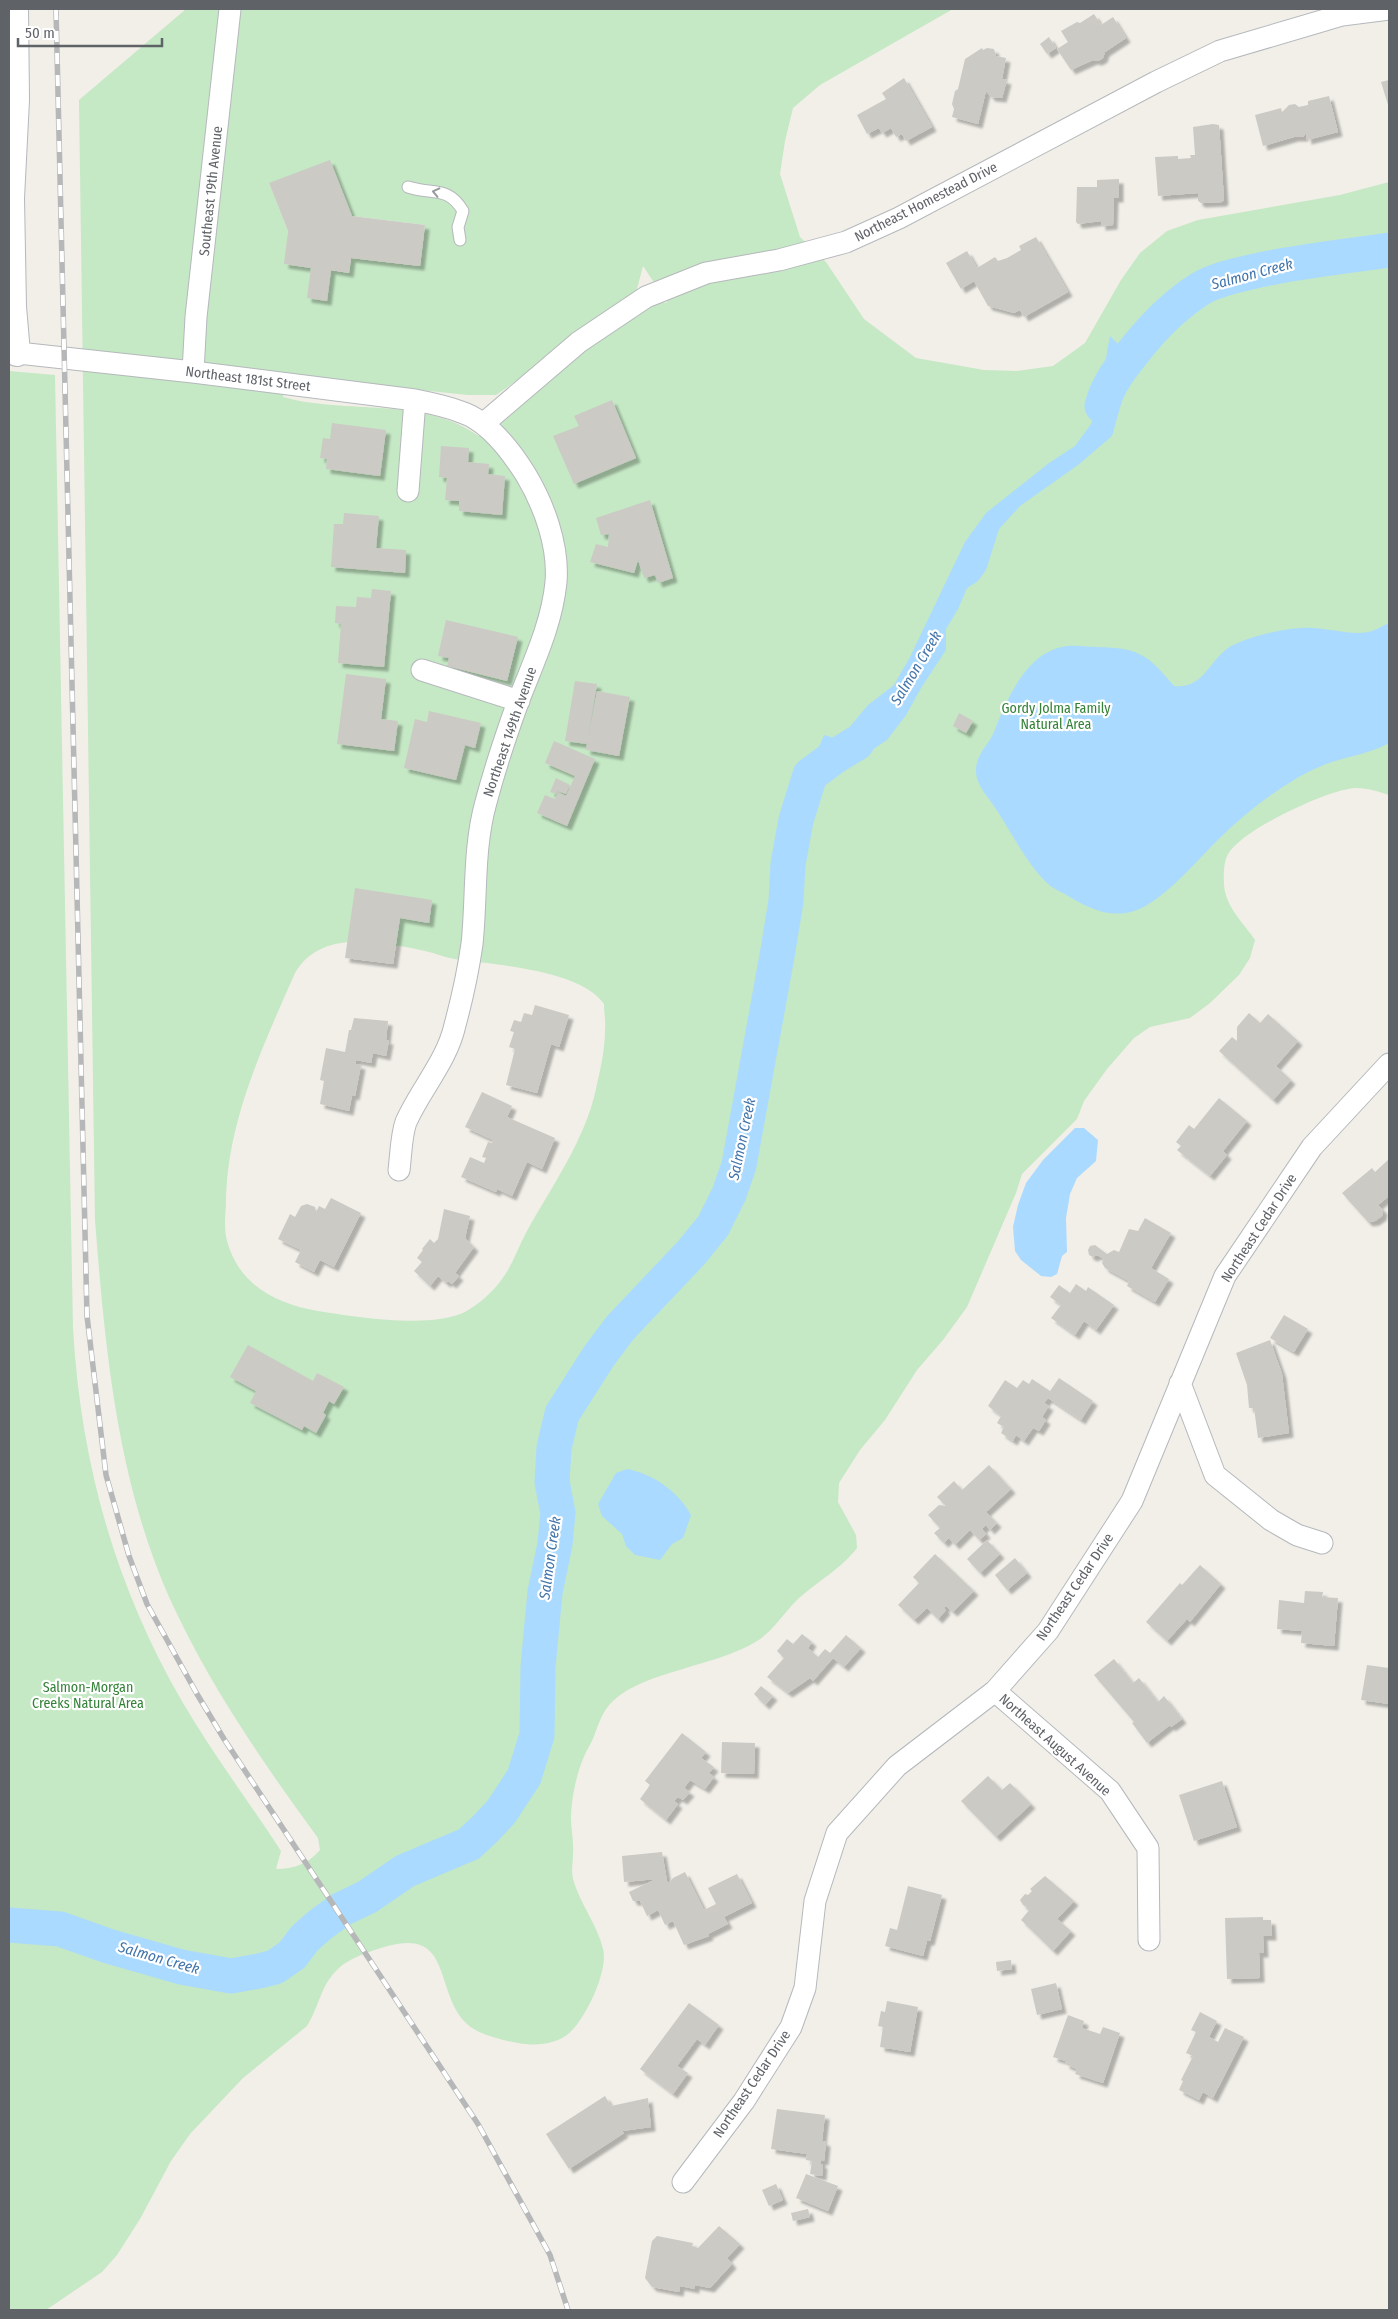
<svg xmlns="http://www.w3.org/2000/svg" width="1398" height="2319" viewBox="0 0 1398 2319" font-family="'Fira Sans Condensed',sans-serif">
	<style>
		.green { fill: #c5e8c5; fill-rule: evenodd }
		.water { fill: #aadaff }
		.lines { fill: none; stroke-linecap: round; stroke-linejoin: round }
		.river { stroke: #aadaff; stroke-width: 35 }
		.building { fill: #cccac5; filter: url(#shadow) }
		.service-casing { stroke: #b5b8bc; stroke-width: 13 }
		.minor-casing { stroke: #b5b8bc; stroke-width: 23 }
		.tertiary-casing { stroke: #b5b8bc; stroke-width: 28 }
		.service { stroke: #fff; stroke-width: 11 }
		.minor { stroke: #fff; stroke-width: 21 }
		.tertiary { stroke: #fff; stroke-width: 26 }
		.rail-casing { stroke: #b6b7b8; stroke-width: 5.5 }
		.rail { stroke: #fff; stroke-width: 4; stroke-dasharray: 11; stroke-linecap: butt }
		.oneway { stroke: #979a9d }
		.labels { text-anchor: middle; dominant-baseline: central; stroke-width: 4.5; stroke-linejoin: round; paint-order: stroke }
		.street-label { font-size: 14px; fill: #5f6368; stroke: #fff }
		.park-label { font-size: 14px; fill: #348238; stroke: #fff }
		.water-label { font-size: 15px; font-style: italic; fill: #4174aa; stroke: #fff }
	</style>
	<defs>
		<filter id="shadow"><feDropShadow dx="4.5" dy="4.5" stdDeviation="1" flood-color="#0004"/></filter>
	</defs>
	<rect width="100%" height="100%" fill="#f1efe8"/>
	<path class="green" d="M186,9H953L820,85L793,108L785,141L780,174L800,237L826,262L864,319L916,358L984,370L1017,371L1053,366L1085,343L1121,280L1140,253L1167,231L1198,220L1340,195L1389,182V795C1376,791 1361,786 1348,789C1320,794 1242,830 1228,854C1223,863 1223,881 1225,892C1229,910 1245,925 1255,940L1250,958L1239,975L1210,1003L1190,1018L1150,1027L1134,1038L1107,1069L1084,1101L1077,1119L1022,1174L1016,1193L967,1307L943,1340L917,1370L885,1420L860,1450L839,1483L838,1502L856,1535L857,1548C839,1571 817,1581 796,1601C783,1614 773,1631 757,1641C718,1666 644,1671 613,1701C601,1712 598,1727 592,1741C589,1747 585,1753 583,1759C576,1776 571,1800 571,1819C571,1830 574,1842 573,1854C573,1863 571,1871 573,1879C580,1904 597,1924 603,1949C609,1971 584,2022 567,2035C552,2045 535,2046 518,2043C502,2040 479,2035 467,2024C433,1991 454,1926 384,1947C368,1952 346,1959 335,1972C321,1986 318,2009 307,2026L243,2078L190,2134L171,2161L140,2219L117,2255L102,2272L46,2310H9V371L55,375L73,1329C81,1464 115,1586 183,1703C213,1754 249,1802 281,1851L276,1869C294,1869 308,1864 320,1850L318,1838C263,1763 208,1683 169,1597C117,1479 105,1348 95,1220L79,100ZM269,183L352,216L425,225L420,266L351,258L349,273L285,264L288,231ZM643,266L667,302L666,303L646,297L637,289ZM543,362L508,412L479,436C422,396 347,415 283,397L285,376L468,395H496ZM361,941C382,943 404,946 425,951C434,953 444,957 454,959C494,965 580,969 604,1004C604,1013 606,1022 605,1031C605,1050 600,1071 596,1089C585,1140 552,1186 527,1231C518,1247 513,1265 502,1279C494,1291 478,1305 465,1312C431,1329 355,1317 318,1311C276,1304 239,1285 227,1241C224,1230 225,1216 226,1205C226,1123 263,1046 295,973C310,948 333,942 361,941Z"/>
	<path class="water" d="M1110,336L1121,347L1126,386L1112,436L1078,465L1020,506L999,529L986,570L978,581L967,588L958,609L946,629V650L921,688L906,715L887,740L867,753L842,765L809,771L824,735L834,738L848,729L868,705L894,685L910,657L965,542L986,513L1049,463L1075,446L1091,424L1098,402Z
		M1389,623V743C1368,755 1341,757 1319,767C1288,780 1249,810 1225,833C1201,855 1164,902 1134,911C1108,919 1086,907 1065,894C1059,891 1052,888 1047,883C1027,863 1013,836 998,812C990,799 975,785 976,769C977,753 988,746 994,732C1007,699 1027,650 1068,646C1078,645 1088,647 1097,647C1139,648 1147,654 1174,686C1205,689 1208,660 1231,646C1250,636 1281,629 1302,628C1321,626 1350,636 1368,632C1375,631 1382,626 1389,623Z
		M1075,1128H1084L1098,1140L1096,1161L1077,1178L1070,1194L1066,1218L1067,1252L1062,1256L1057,1274L1051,1277L1041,1276L1021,1260L1015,1251L1013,1227L1018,1205L1026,1183L1043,1160Z
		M627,1469C653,1474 678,1491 691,1515L683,1538L672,1544L660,1560L635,1555L626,1546L622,1534L602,1516L598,1504L616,1473Z"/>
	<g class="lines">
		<path class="river" d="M1102,406C1108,382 1124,364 1139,345C1157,323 1176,304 1200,289C1214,280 1235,276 1251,272C1297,261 1343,257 1389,250
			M9,1925L60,1929L108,1946L181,1967L231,1976L259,1971L275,1967L292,1955L305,1938L321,1924L342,1909L367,1897L405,1871L469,1844L486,1828L501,1812L524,1777L537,1735L538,1667L545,1592L555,1544L558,1513L552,1482L554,1448L562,1414L599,1356L620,1328L691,1253L713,1226L729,1194L739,1165L777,956L786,901L788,864L796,820L810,775L834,757L857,743"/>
	</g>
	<path class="building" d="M1094,14L1101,25L1113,17L1126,38L1105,52L1103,58L1098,61L1093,60L1071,70L1057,49L1068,42L1061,31L1077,22L1080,23Z
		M1049,37L1056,48L1047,54L1040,44Z
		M982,48L983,50L987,48L994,49L996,56L1006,58L1002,79L1007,80L1002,98L991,97L986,91L978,124L952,117L954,109L952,104L955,91L958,89L965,59Z
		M904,78L932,127L906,141L902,134L896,137L891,128L882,133L879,128L867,134L857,115L886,99L882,93Z
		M1389,80V108L1381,82Z
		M1329,96L1338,132L1307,140L1306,133L1303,137H1294L1263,146L1255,115L1281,108L1282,112L1289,105L1295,104L1299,107L1308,105V101Z
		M1213,124L1219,125L1224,200L1222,202L1201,203L1198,201V193L1158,196L1155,157L1178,156V159L1191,158L1190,155H1195L1193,127Z
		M330,160L352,216L425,225L420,266L351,258L349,273L331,270L327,301L307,298L311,268L284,264L288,231L269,183Z
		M1119,179V198H1114L1113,225L1101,226V221L1078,224L1076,222L1077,187H1097V180Z
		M1036,237L1068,292L1024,317L1020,310L1014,313L988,306L974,281L961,289L946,263L967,251L977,268L995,257L998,261L1007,258L1021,250L1019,246Z
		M612,400L636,458L574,484L553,436L579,426L574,416Z
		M332,423L386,430L380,476L326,469L327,459L320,458L323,438L330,439Z
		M441,446L469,448L468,462L489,464L488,474L505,476L502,515L459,511V501L445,500L447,478L439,477Z
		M650,500L673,578L658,583L655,575L644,578L638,560L634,573L590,562L596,544L608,547L609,534L601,535L596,518Z
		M344,513L379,516L376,548L406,550L405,573L331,567L334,524H343Z
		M372,589L391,591L384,667L338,663L341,624L335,623L336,606L356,607L357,597L371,598Z
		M446,620L518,637L507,681L447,666L449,658L438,656Z
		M346,674L386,679L381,719L398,721L394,751L337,744Z
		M575,681L597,684L588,738L597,691L630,697L619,756L586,750L587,744L565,741Z
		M429,711L481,723L475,748L465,745L456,780L404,768L415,719L427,722Z
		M959,713L973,721L966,733L953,726Z
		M554,741L595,759L567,826L537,813L545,795L555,799L558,792L566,796L575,776L545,763Z
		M556,778L570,785L566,794L557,791L556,794L550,792Z
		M355,888L432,900L429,923L400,918L393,964L345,958Z
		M535,1005L569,1015L559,1047L551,1044L537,1093L506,1085L515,1049L509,1047L514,1032L510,1031L514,1020L521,1022L524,1013L532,1015Z
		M1249,1013L1260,1023L1268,1014L1298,1041L1276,1066L1291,1080L1273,1100L1219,1051L1232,1037L1237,1041V1027Z
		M354,1018L388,1021L386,1040H389L386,1056L373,1053L371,1063L356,1060V1064L361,1065L355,1096L352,1095L349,1111L320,1104L324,1081L320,1080L326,1048L345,1052L349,1030H351Z
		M482,1092L512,1106L507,1117L555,1138L542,1169L527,1162L512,1196L497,1189L496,1192L461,1177L470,1157L484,1163L486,1158L482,1157L488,1142L492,1143L493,1140L465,1127Z
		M1219,1098L1247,1121L1223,1151L1227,1155L1210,1176L1177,1150L1181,1146L1176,1142L1189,1125L1194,1129Z
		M1389,1159V1196L1378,1205L1383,1210L1382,1216L1375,1221L1368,1222L1342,1193L1372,1168L1375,1172Z
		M331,1198L361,1213L334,1267L320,1260L314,1272L295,1262L301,1250L278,1239L290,1214L295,1217L301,1206L307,1204L315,1207L316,1213L319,1206L325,1209Z
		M444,1209L470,1216L465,1238L474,1247L455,1273L459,1276L452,1284L448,1281L446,1283L438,1276L430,1286L414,1271L422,1262L417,1258L423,1250L422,1249L430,1239L434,1243L438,1239Z
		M1145,1218L1171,1233L1151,1268L1169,1279L1155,1302L1127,1286L1129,1281L1105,1268L1102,1263L1104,1259L1097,1255L1093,1257L1089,1255L1088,1250L1090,1246L1095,1245L1107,1254L1114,1250L1119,1252L1129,1229L1138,1231Z
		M1076,1284L1086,1291L1088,1287L1114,1305L1096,1330L1084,1321L1075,1335L1051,1318L1061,1305L1050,1297L1059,1285L1070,1293Z
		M1284,1315L1308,1329L1294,1352L1270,1338Z
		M1270,1340L1282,1374L1289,1433L1258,1438L1254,1408H1249L1247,1385L1236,1353Z
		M248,1345L313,1381L317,1373L344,1387L334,1404L329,1401L323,1413L326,1415L316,1433L304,1426L302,1430L250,1403L256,1391L230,1377Z
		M1059,1378L1093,1401L1081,1420L1048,1398L1044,1403L1049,1406L1042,1417L1046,1420L1039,1431L1033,1428L1024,1441L1016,1435L1013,1441L1001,1433L1004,1427L997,1423L1001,1416L988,1406L1005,1380L1017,1388L1023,1380L1029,1384L1032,1379L1050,1391Z
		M989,1465L1011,1489L986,1512L997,1523L990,1530L986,1525L982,1529L986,1534L979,1540L970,1530L955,1545L949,1538L944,1543L934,1533L940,1528L928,1515L939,1505L946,1506L937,1497L954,1481L962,1490Z
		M987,1540L1000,1554L980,1573L967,1559Z
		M935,1554L974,1591L953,1612L946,1606L944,1608L946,1610L938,1619L927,1608L914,1620L898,1605L919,1583L913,1577Z
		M1015,1558L1027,1573L1007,1590L995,1575Z
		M1200,1565L1221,1584L1190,1622L1187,1619L1167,1641L1146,1622L1180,1583L1182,1585Z
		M1305,1591L1323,1592L1322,1597L1338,1598L1334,1646L1301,1643L1302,1631L1277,1629L1279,1600L1304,1603Z
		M802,1634L812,1642L808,1648L818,1657L825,1649L830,1653L846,1635L861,1648L844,1667L833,1658L813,1681L810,1678L788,1693L767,1677L784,1658L777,1651L787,1639L793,1644Z
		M1114,1659L1133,1683L1139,1678L1158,1702L1164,1696L1182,1719L1171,1727L1170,1725L1147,1743L1132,1723L1134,1722L1094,1675Z
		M1367,1665L1389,1668V1704L1361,1700Z
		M761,1686L773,1696L765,1705L754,1694Z
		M682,1733L706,1752L701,1758L714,1767L709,1773L714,1777L705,1789L690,1780L684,1788L690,1792L683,1800L678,1797L674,1801L678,1804L666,1820L640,1799L650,1785L645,1781Z
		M722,1742L755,1743L754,1774L721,1773Z
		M988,1776L1002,1790L1010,1783L1031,1804L996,1837L961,1801Z
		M1222,1781L1237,1827L1194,1841L1179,1795Z
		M662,1852L667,1881L669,1883L673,1878L685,1872L704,1910L716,1904L708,1888L737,1874L752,1903L724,1917L728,1924L708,1934L709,1936L684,1945L673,1921L665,1925L658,1910L647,1916L640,1901H633L629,1892L656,1879L624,1882L622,1856Z
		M1045,1876L1074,1901L1057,1919L1071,1931L1053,1951L1021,1920L1030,1909L1023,1905L1020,1900L1025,1894L1028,1895L1032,1891L1030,1889Z
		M908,1886L942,1895L930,1941H927L923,1956L885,1946L890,1928L897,1930Z
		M1263,1917V1920H1271L1272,1936H1263L1264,1953H1259L1260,1978L1227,1979L1225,1918Z
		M1011,1960L1012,1969L997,1971L996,1962Z
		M1056,1983L1062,2009L1037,2015L1031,1989Z
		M887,2001L918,2007L910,2052L880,2047L883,2027L878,2026L881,2011L885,2012Z
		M689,2003L719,2025L705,2045L697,2039L677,2066L688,2073L673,2094L640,2069Z
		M1200,2012L1217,2021L1209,2037L1218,2042L1225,2028L1244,2037L1213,2098L1203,2092L1199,2100L1179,2090L1183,2081L1181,2080L1193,2056L1186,2053L1196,2032L1191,2030Z
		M1068,2015L1084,2021L1082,2028L1100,2034L1103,2027L1120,2033L1103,2083L1075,2074L1077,2069L1065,2064L1066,2061L1053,2057Z
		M605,2096L611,2106L648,2098L651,2127L622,2131L624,2133L569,2169L546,2134Z
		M777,2109L825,2115L822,2141L826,2142L824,2161L821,2160V2164H823L822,2176L810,2174L812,2161L806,2160L807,2154L771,2149Z
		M806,2174L838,2186L828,2211L796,2198Z
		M776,2184L783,2200L769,2206L762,2190Z
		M808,2209L810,2217L793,2221L791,2213Z
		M719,2226L740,2244L727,2258L732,2264L710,2288L695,2285V2289L680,2286L679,2292L652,2287L645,2278L652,2241L657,2236L693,2243L692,2246L698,2248Z"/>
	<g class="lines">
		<defs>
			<path id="service" d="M408,187C431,195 448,185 463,211L458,227L460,240"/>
			<path id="minor" d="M9,352L193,372L415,400C430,403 446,406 461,412C489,421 511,451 526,475C544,505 559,546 556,582C552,624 533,663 518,702C506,735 495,768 486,802C473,848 477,897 472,944C468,972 462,999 455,1025C447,1061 420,1090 406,1122C401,1136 401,1155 399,1170
				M193,372L196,317L230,9
				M483,424L579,342L646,297L706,273L779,260L846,242L899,218L1156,82L1220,51L1342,15L1389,9
				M408,491L415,400
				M422,670L519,701
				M1180,1383L1215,1475L1271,1520L1297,1535L1322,1543
				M995,1691L1110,1791L1148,1848L1149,1940
				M683,2182L744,2101L791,2027L805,1988L815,1901L837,1833L897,1766L995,1691L1048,1631L1132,1501L1225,1276L1312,1147L1389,1064"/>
			<path id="tertiary" d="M15,9L16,100L11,198L13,307L17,353"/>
		</defs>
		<use href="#service" class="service-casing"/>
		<use href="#minor" class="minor-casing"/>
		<use href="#tertiary" class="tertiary-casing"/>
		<use href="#service" class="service"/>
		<use href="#minor" class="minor"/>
		<use href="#tertiary" class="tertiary"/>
		<defs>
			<path id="rail" d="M56,9L87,1316L106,1475L129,1556L147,1604L197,1694L224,1739L478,2124L550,2255L568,2310"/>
		</defs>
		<use href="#rail" class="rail-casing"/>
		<use href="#rail" class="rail"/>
	</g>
	<defs><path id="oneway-chevron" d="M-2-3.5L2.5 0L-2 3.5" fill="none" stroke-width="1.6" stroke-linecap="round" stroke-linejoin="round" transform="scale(1.25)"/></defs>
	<use class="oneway" href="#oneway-chevron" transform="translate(436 192) rotate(-167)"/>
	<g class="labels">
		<g class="street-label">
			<text transform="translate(211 191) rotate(-84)">Southeast 19th Avenue</text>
			<text transform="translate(926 202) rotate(-27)">Northeast Homestead Drive</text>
			<text transform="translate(248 379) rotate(7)">Northeast 181st Street</text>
			<text transform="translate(510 732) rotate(-71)">Northeast 149th Avenue</text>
			<text transform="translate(1259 1228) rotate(-57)">Northeast Cedar Drive</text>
			<text transform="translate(1075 1587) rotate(-56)">Northeast Cedar Drive</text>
			<text transform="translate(1055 1745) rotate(42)">Northeast August Avenue</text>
			<text transform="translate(752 2084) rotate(-56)">Northeast Cedar Drive</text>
		</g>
		<g class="park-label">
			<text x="1056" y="708">Gordy Jolma Family<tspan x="1056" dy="16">Natural Area</tspan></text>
			<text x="88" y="1687">Salmon-Morgan<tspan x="88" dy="16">Creeks Natural Area</tspan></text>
		</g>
		<g class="water-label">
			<text transform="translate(1252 274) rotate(-15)">Salmon Creek</text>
			<text transform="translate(916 668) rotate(-59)">Salmon Creek</text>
			<text transform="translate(742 1139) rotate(-78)">Salmon Creek</text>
			<text transform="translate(550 1558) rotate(-82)">Salmon Creek</text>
			<text transform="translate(159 1958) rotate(16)">Salmon Creek</text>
		</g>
	</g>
	<rect width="1398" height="2319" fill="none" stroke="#5f6368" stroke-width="20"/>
	<path d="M18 38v8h144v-8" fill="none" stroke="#5f6368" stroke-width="2.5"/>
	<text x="25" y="38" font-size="15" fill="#5f6368" stroke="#ffffff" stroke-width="4" paint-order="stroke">50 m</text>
</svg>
